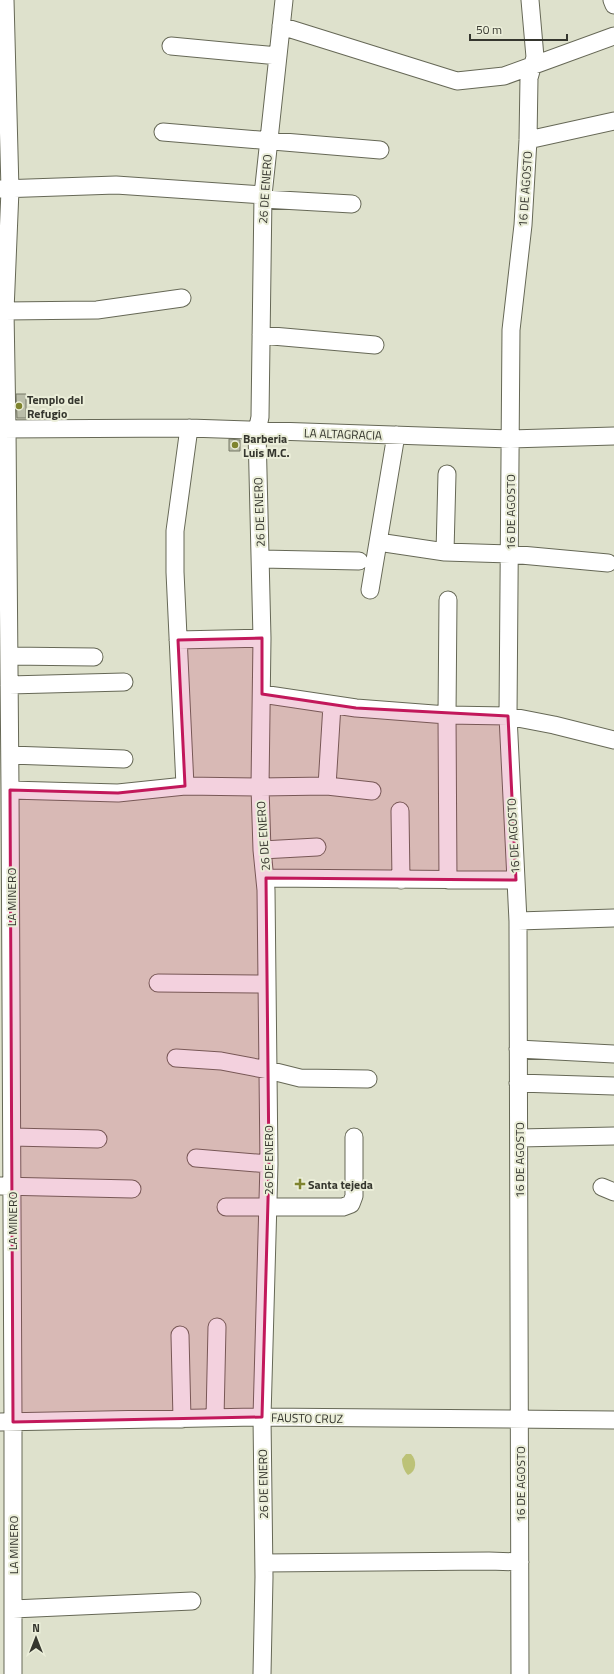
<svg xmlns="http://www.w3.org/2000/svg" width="614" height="1674" viewBox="0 0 614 1674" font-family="'Titillium Web',sans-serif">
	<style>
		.water { fill: #bcc277 }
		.building { fill: #babda9; stroke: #777967 }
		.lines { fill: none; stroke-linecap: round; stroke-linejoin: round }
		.minor-casing { stroke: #666856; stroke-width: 19 }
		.minor { stroke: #fff; stroke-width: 17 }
		.marked { fill: #c2185b; fill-opacity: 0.2; stroke: #c2185b; stroke-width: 3; stroke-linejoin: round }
		.poi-dot { fill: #7f842f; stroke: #ebeed9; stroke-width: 1.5 }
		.labels { text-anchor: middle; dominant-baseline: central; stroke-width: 4; stroke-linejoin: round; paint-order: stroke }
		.street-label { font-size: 12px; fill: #35362e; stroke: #ebeed9 }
		.poi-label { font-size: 12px; font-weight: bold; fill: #35362e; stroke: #ebeed9; text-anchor: start }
	</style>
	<rect width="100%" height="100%" fill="#dee1cc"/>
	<path class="water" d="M406,1454H411C417,1460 417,1471 408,1475C404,1471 402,1465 402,1459Z"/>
	<path class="building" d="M16,394H26V418H17Z
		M229,439L240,440V451H229Z"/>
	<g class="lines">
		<defs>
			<path id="minor" d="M5,0L10,190L5,311L7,429L10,790L13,1422V1674
				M612,0L614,5
				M281,26L457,81L504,76L614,36
				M171,46L278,56
				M163,132L380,150
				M528,140L614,121
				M0,189L116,185L263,195
				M263,199L352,204
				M5,311L97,310L182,298
				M261,335L375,345
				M0,429L189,428L510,439L614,436
				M378,542L445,552L510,554L608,563
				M445,552L447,474
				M261,559L359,561
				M370,590L396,435
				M448,600L447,715L448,880
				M178,640L262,638
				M9,656L94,657
				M9,685L124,682
				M262,694L356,708L447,715L508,716L554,725L614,740
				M10,755L124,759
				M185,786L175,572V531L189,428
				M327,786L332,705
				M10,790L118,793L185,786L260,787L327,786L372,791
				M400,811L401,880
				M262,850L317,847
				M266,878L516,880
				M518,921L614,918
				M158,983L267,984
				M518,1049L614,1054
				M176,1058L221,1061L268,1070L300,1078L368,1079
				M518,1083L614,1086
				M12,1137L98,1139
				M519,1138L614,1136
				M196,1158L269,1164
				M0,1186L132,1189
				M602,1187L614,1192
				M226,1207H343L351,1204L354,1196V1137
				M180,1335L182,1419
				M215,1418L217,1327
				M0,1422L262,1417L614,1420
				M264,1563L489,1561L520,1562
				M13,1609L192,1601
				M262,1674L264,1577L262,1417L269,1164L266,890L262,850L260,787L262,638L257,431L260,417L263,195L284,0
				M520,1674L518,921L508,716L511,330L523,225L528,140L529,78L535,57L530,0"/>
		</defs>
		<use href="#minor" class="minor-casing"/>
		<use href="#minor" class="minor"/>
	</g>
	<path class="marked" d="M262,638V694L356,708L508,716L516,880L266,878L269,1164L262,1417L13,1422L10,790L118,793L185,786L178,640Z"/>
	<g class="poi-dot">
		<circle cx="19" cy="406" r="4"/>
		<circle cx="235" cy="445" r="4"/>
		<path d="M298 1178h4v4h4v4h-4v4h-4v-4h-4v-4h4z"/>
	</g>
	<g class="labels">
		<g class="street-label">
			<text transform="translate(265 189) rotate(-86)">26 DE ENERO</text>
			<text transform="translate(525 189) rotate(-86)">16 DE AGOSTO</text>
			<text transform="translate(343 434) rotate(2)">LA ALTAGRACIA</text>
			<text transform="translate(259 512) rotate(-92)">26 DE ENERO</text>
			<text transform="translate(510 512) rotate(-90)">16 DE AGOSTO</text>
			<text transform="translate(263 836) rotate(-94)">26 DE ENERO</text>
			<text transform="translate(513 836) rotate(-93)">16 DE AGOSTO</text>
			<text transform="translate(11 897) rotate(-90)">LA MINERO</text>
			<text transform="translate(268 1160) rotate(-90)">26 DE ENERO</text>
			<text transform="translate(519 1160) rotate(-90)">16 DE AGOSTO</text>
			<text transform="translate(12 1221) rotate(-90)">LA MINERO</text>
			<text transform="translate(307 1418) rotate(1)">FAUSTO CRUZ</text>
			<text transform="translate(263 1484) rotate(-91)">26 DE ENERO</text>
			<text transform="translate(520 1484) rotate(-90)">16 DE AGOSTO</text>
			<text transform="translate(13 1545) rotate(-90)">LA MINERO</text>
		</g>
		<g class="poi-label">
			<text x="27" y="399">Templo del<tspan x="27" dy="14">Refugio</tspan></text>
			<text x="243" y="438">Barberia<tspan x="243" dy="14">Luis M.C.</tspan></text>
			<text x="308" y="1184">Santa tejeda</text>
		</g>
	</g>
	<g transform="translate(36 1638)" stroke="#ebeed9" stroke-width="3" paint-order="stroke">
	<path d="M0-3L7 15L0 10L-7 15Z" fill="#35362e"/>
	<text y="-6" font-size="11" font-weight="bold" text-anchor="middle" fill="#35362e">N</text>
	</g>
	<path d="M470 34v6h97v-6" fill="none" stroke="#35362e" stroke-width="2"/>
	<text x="476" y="34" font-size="12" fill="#35362e" stroke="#ebeed9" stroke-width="3" paint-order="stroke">50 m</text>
</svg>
